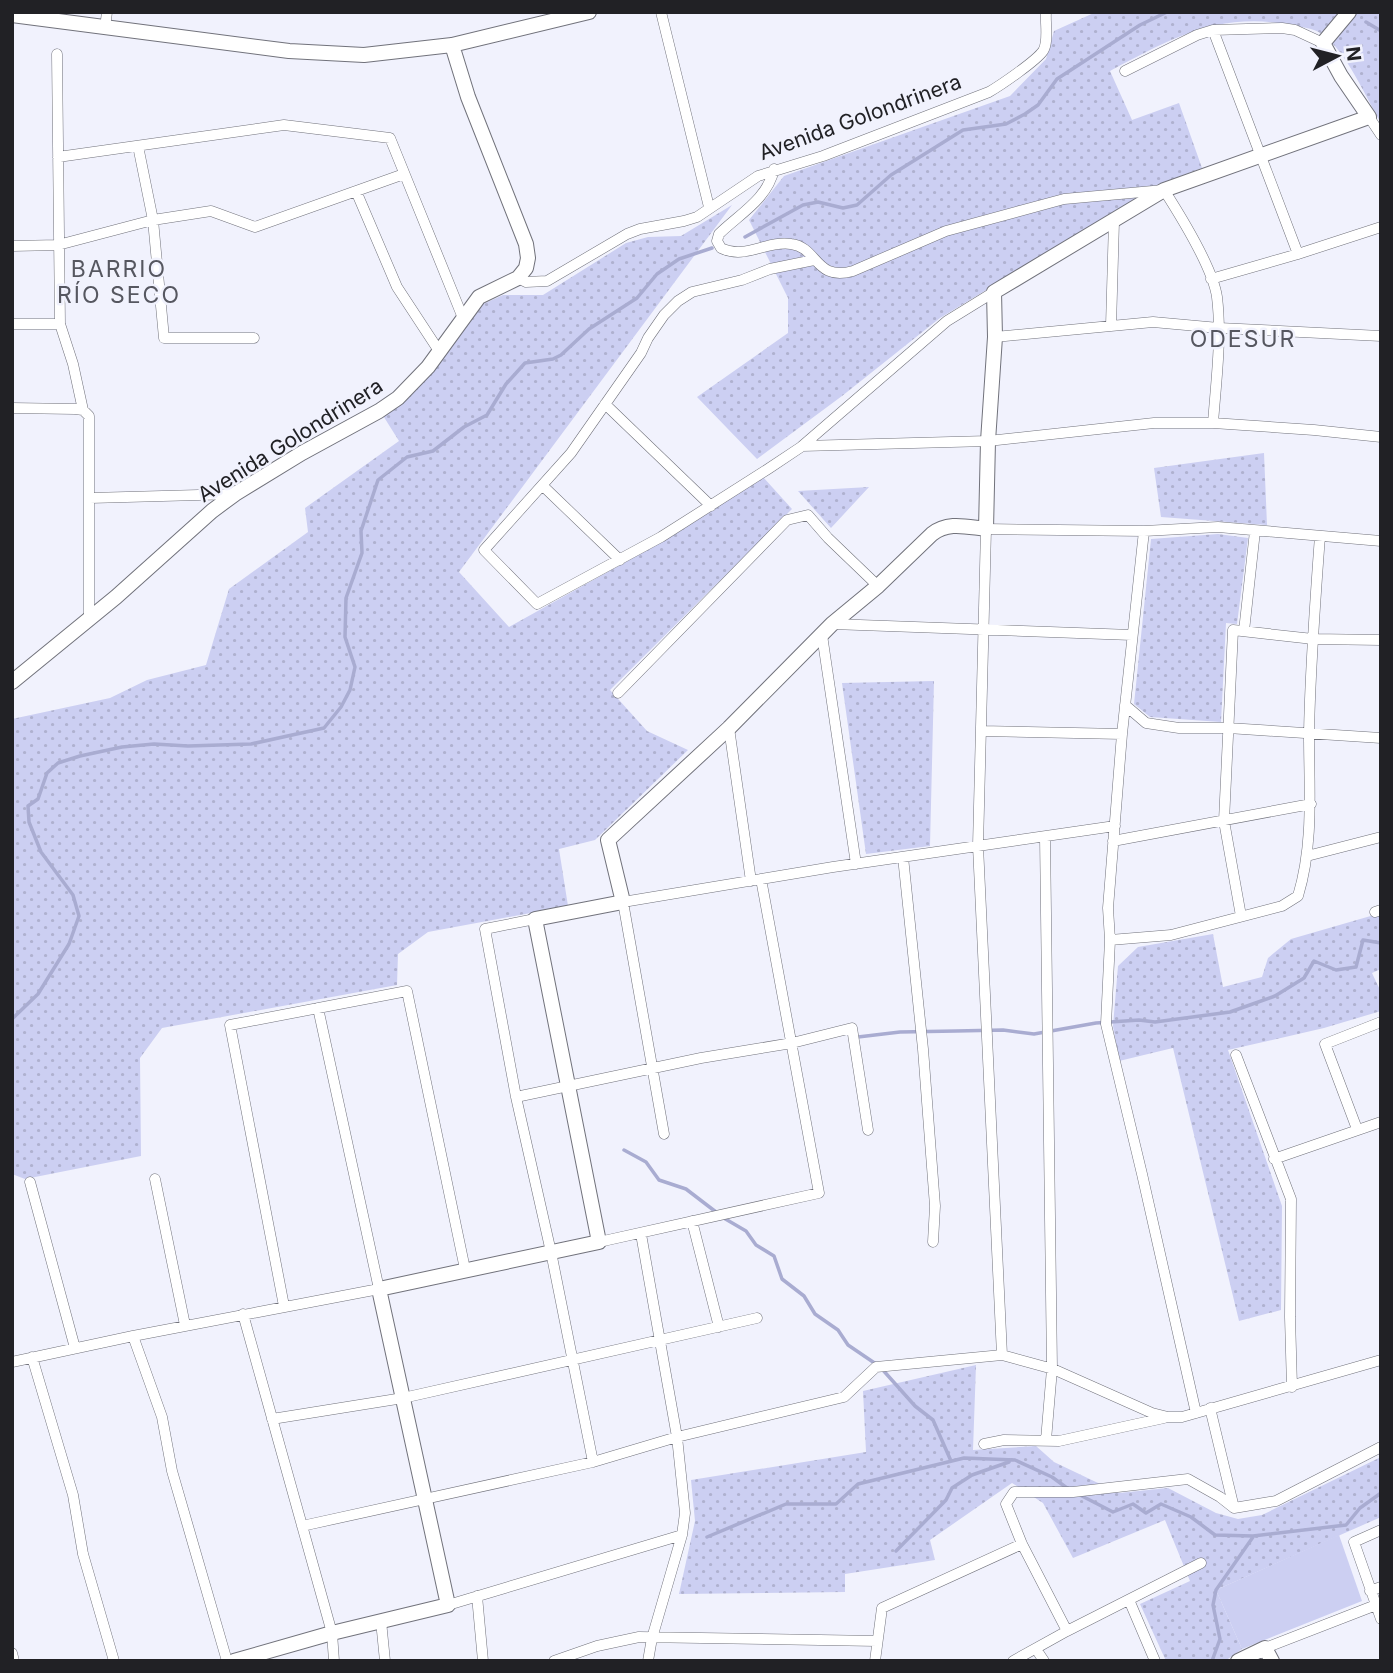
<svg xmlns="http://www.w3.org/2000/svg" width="1393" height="1673" viewBox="0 0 1393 1673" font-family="Inter,sans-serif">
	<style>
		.green { fill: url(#green-dots) }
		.pitch { fill: #cccff2 }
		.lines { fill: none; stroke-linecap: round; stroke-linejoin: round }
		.stream { stroke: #a9acd1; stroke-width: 3.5 }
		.street-casing { stroke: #71727b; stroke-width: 11 }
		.secondary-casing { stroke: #71727b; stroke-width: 16 }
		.street { stroke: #fff; stroke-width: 10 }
		.secondary { stroke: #fff; stroke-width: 14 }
		.labels { text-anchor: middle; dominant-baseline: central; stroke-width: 5; stroke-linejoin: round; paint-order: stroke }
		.street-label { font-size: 21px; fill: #212125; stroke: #f1f2fd }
		.neighbourhood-label { font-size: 23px; letter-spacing: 2px; fill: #565760; stroke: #f1f2fd }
	</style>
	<defs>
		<pattern id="green-dots" width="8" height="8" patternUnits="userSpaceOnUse" patternTransform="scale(1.75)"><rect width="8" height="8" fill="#cccff2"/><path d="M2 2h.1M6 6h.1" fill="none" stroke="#afb1cf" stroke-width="1.8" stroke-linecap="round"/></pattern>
	</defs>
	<rect width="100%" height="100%" fill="#f1f2fd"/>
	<path class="green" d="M1096,12H1381V123C1365,96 1347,52 1322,34C1313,28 1301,27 1291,25C1219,11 1170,39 1110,71L1132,120L1179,103L1202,168L1165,182L940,318L842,396L757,459L697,397L788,333V298L749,220L784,176L1010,96L1046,59L1054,31Z
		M732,205L459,572L509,627L674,535L763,477L792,509L610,690L647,731L688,750L595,840L559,849L568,906L428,932L398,954L397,985L162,1028L140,1058L141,1156L25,1179L12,1174V719L110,698L147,680L206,665L229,589L308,532L305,508L399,441L382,414L411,389L483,304L503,295H543L626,243L648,237L681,236Z
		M1264,453L1267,525L1161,517L1154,468Z
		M869,487L831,528L798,491Z
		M1218,534L1248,538L1237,624L1226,623L1221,722L1150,717L1134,704L1151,539Z
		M934,681L930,846L866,854L842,683Z
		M1381,913V969L1372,973L1381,992V1011L1324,1028L1228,1050L1282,1206L1281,1310L1239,1321L1173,1048L1119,1061L1113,1026L1118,966L1138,947L1213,934L1223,987L1262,977L1268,958L1291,939Z
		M976,1365L973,1450L1036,1446L1054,1462L1119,1493L1168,1488L1216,1513L1238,1519L1262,1515L1381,1457V1517L1216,1590L1242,1649L1225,1661H1166L1140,1604L1190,1581L1165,1520L1073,1558L1043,1503L1012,1483L930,1540L935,1560L845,1574V1592L679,1594L695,1521L691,1480L866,1452L863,1391Z"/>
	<path class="pitch" d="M1339,1535L1362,1601L1242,1649L1216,1590Z"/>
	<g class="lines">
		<path class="stream" d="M1366,22L1381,31
			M745,237L803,205L818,202L843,208L857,205L891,175L963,130L1006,124L1025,114L1038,105L1057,79L1140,25L1167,12
			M12,1019L38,994L69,944L79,916L73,895L41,852L29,822L28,806L38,799L47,773L58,763L80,756L122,747L154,744L188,746L251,744L324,728L341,707L350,690L355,667L345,637L346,598L362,553L361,531L378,480L407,457L433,451L464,427L487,415L506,384L525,363L553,359L561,355L589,329L637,298L657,274L679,259L712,248
			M858,1037L900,1032L956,1031L1003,1030L1034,1034L1096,1023L1139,1020L1155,1022L1230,1012L1275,996L1304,978L1314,961L1336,970L1356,967L1363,940L1381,943
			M624,1150L646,1162L659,1180L686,1189L716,1212
			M722,1217L746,1231L756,1245L774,1256L782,1279L804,1296L815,1314L838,1330L848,1345L876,1364
			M882,1369L915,1406L933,1420L951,1461
			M1080,1495L1113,1512L1133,1504L1146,1513L1161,1504L1191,1517L1215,1535L1253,1536L1346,1525L1360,1508L1381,1493
			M707,1537L786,1504H836L858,1484L964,1458L1015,1460L1052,1477L1067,1488
			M896,1551L946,1500L952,1488L972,1475L1009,1462
			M1212,1661L1220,1639L1213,1605L1216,1590L1253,1537"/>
		<defs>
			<path id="street" d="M661,12L709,207
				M105,28L107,12
				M1213,30L1298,254
				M57,54L60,324L73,364L83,410
				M1125,71L1197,35L1213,30L1282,28L1295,30L1323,43
				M1369,117L1381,135
				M138,146L153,220L164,338H254
				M58,157L284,125L390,138L463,318
				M774,169C768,199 738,215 719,234L717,241L721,248C745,260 767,240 791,244C818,247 815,282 853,271L946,231L1064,199L1164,190C1180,215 1213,269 1217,297C1222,338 1216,382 1213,423
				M356,191L397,287L439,351
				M12,246L58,245L153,220L211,211L255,227L404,174
				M814,260L770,269L742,280L692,292L678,301L664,315L648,338L641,353L571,453L484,550L537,604L661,537L768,469L801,447L947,321L994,292
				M518,278L526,282L547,281L627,234L640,229L684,221L697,217L758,176L823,156L989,92C1001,85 1036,61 1043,51C1049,42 1045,23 1046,12
				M1211,279L1298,254L1381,227
				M12,324H60
				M1111,326L1114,221
				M995,337L1153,322L1219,328L1381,336
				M605,404L711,506
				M12,408L75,409L83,410L89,416V617
				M802,446L988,441L1154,423H1213L1314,430L1381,437
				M543,486L620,560
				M90,498L235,494
				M1144,531L1122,734L1108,908L1110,940L1106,1024L1142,1174L1196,1413
				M1381,541L1218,527L1144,531L986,529L978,846L1002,1355L1053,1369L1152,1413L1168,1417H1182L1381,1360
				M832,624L1132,635
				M1244,631L1255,531
				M822,635L856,864
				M618,693L787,520L808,515L828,538L878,586
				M1125,705L1146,723L1179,728H1228L1381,738
				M729,728L751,881
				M981,731L1122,734
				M1045,837L1052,1369L1046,1440
				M1113,841L1311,804
				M1307,856L1381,837
				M903,857L923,1049L935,1206L933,1242
				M1375,912L1381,910
				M1241,916L1224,821L1233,630L1313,639L1381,640
				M535,919L485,929L516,1097L551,1252L593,1462
				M1110,940L1171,935L1282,906L1298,896C1314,843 1309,789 1309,735C1310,669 1315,603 1320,536
				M1236,1055L1291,1199L1290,1317L1292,1387
				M516,1097L701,1058L792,1043L852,1028L868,1130
				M1357,1129L1325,1044L1381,1022
				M664,1134L623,902L833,867L1115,826
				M1274,1159L1381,1122
				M155,1179L185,1325
				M30,1182L75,1348
				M692,1221L719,1327
				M641,1234L677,1437L685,1513L682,1535L652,1638L648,1661
				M599,1242L819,1193L761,879
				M284,1306L230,1025L407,991L465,1269
				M243,1314L332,1633L334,1661
				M133,1336L162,1417L172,1471L227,1661
				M32,1357L73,1495L83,1554L114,1661
				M12,1362L133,1336L379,1289L318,1008
				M1210,1408L1234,1508
				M272,1419L403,1398L757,1318
				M984,1444L1004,1440L1059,1441L1164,1418
				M302,1526L593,1462L677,1437L844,1397L876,1367L1002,1355
				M1381,1530L1354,1542L1381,1619
				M1370,1591L1381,1587
				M477,1596L483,1661
				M1129,1600L1155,1661
				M448,1605L682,1535
				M381,1621L385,1661
				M1067,1631L1022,1544L1006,1504L1014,1492H1073L1188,1479L1220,1497L1234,1508L1276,1501L1381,1447
				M1036,1649L1044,1661
				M12,1653L14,1661
				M1261,1653L1265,1648L1376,1605
				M554,1661L597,1646L639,1637L877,1641
				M875,1661L882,1608L1022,1544
				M1013,1661L1067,1631L1201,1563"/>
			<path id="secondary" d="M12,15L289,51L364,55L452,45L589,12
				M12,682L116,597L212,511L235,494L302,453L379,411L398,398L428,367L479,297L518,278L526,268L528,258L526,244L468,97L452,45
				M234,1661L332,1633L448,1605L379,1289L599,1242L535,919L623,902L608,840L729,728L832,624L878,586L932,534C948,521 967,527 986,529L988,441L995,337L994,292L1164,190L1369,117L1341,76L1323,43L1349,12
				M1238,1661L1265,1648L1272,1661"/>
		</defs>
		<use href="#street" class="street-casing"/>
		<use href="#secondary" class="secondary-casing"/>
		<use href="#street" class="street"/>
		<use href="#secondary" class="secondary"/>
	</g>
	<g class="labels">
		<g class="street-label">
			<text transform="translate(860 117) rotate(-20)">Avenida Golondrinera</text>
			<text transform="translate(290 440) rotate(-32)">Avenida Golondrinera</text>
		</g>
		<g class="neighbourhood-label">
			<text x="119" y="269">BARRIO<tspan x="119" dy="26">RÍO SECO</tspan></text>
			<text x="1243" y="339">ODESUR</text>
		</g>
	</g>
	<rect width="1393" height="1673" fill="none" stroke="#212125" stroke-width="28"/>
	<g transform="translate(1337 56) rotate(83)" stroke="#f1f2fd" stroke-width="5" paint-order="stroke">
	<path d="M0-5L12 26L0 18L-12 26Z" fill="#212125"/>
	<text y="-10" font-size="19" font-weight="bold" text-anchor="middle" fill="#212125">N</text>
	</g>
</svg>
